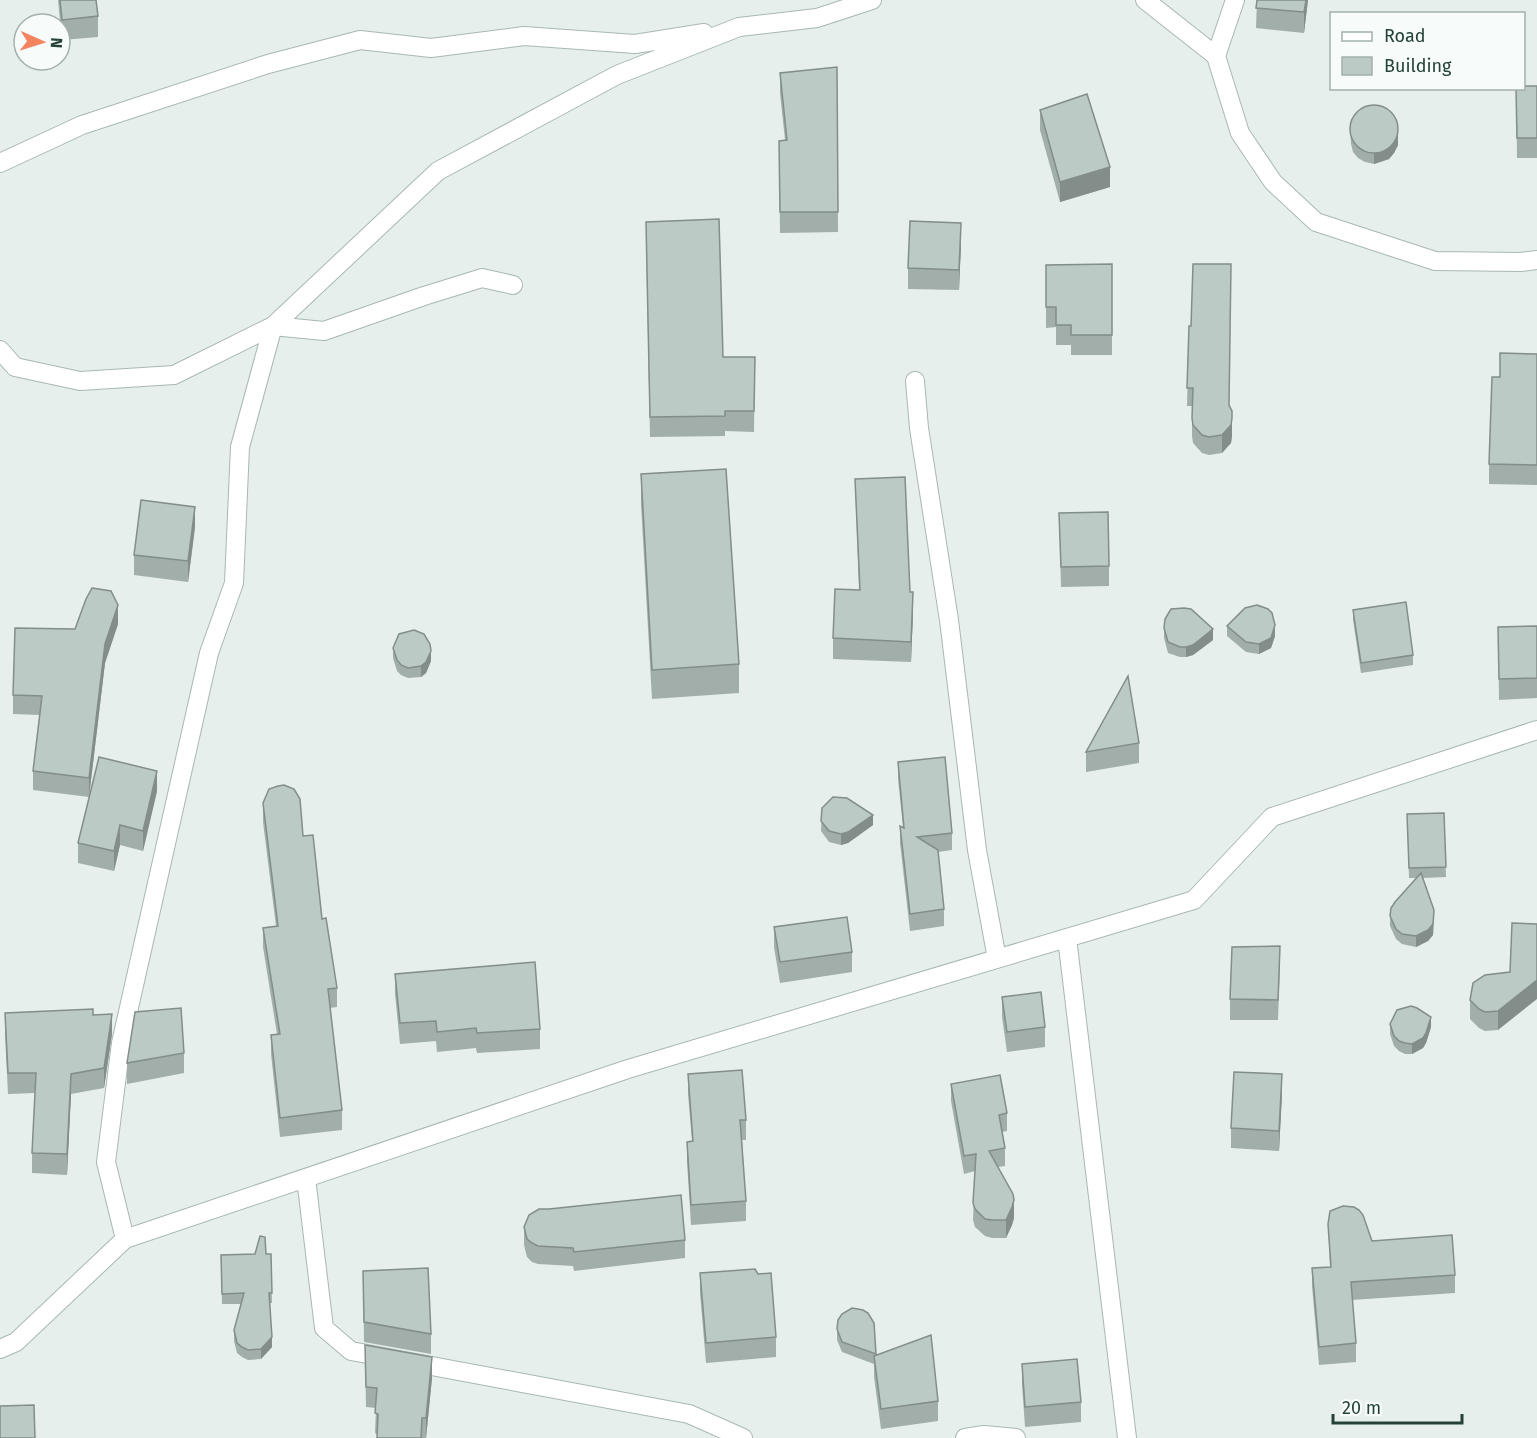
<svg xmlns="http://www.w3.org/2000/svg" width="1537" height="1438" viewBox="0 0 1537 1438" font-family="'Fira Sans',sans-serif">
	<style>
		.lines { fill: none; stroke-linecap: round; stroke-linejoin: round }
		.street-casing { stroke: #a8b8b2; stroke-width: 20 }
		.street { stroke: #fff; stroke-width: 18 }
		.wall { fill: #a1aea9 }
		.shaded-wall { fill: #838d89 }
		.building { fill: #bbcac4; stroke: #838d89; stroke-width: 1.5 }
	</style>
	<rect width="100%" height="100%" fill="#e6efeb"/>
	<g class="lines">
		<defs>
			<path id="street" d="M1145,0L1216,56
				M1235,0L1216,56L1240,133L1273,182L1316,222L1435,261L1521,262L1537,260
				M0,163L82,125L268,64L360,40L431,48L524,36L635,44L704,33
				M0,350L15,367L80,381L174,375L273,326L438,171L617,75L739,27L817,18L872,0
				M915,381L919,428L949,620L977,850L997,959
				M1067,938L1127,1438
				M306,1178L324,1328L351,1351L689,1414L743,1438
				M125,1239L106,1162L121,1043L209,653L234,583L240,447L273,326L324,331L424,296L482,278L513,285
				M0,1349L16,1342L125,1239L628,1069L1194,900L1272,817L1537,730
				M965,1438L984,1435L1016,1438"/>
		</defs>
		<use href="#street" class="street-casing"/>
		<use href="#street" class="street"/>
	</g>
	<path class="wall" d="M58,0H96L98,16V37L62,40Z
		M1257,0H1308L1304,33L1256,28Z
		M837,67L838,232L780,233L779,141L785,140L780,93V73Z
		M1537,86V158H1517L1516,88Z
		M1040,110L1110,187L1060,202L1040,130Z
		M1350,125L1398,145L1394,153L1389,159L1374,164L1365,162L1358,158L1353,152L1351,144Z
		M646,242L723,357H755L754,432L725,431V436L650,437Z
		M961,243L959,290L908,289V268Z
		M1112,264V355H1071V345H1056V327L1046,328V265Z
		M1189,326L1230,406L1232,436L1231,443L1222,453L1209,455L1202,453L1193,443L1192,436V406H1187Z
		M1537,354V485L1489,484V464L1500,377Z
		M641,474L739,664V693L652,699L641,504Z
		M855,479L910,592L913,612L911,662L833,659V638L859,589Z
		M1059,513L1109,566V586L1061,587Z
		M195,527L188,582L134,575V555Z
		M1353,610L1413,655V665L1361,673L1353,620Z
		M118,624L105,663L89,797L33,790V771L40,715L13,714V695Z
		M1227,626L1275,636L1271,648L1259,654L1246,652L1227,636Z
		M1537,626V698L1499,700L1498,627Z
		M1164,628L1213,640L1193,655L1186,657H1180L1168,653L1164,638Z
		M393,648L431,661L426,673L421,677L408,678L401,675L397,671L393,658Z
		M1139,743V763L1086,772V752Z
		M898,762L952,833V850L938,852L944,909V926L910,931L900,843V826L903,827L898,779Z
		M157,791L143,851L120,845L114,871L78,863V843Z
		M263,803L303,836L322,919L337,988V1007L330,1008L342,1110V1130L280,1137L271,1054V1035L277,1034L263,947V928L276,926L263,822Z
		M822,808L873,825L848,843L841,845L829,842L821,831Z
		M1444,813L1446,877L1423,878L1434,920L1433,935L1428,941L1416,947L1402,944L1396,939L1390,926V916L1416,878H1409L1407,814Z
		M1537,924L1498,1030L1485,1031L1479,1028L1470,1019V1000L1510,972Z
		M774,927L852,952V972L780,983L774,947Z
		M1280,966L1278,1020H1230V999Z
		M395,974L540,1029V1049L477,1053L476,1048L437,1052L436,1041L400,1044L395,994Z
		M1002,997L1045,1027V1047L1007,1052L1002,1017Z
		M5,1013L93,1015L112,1034L104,1088L71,1094L67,1175L32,1173V1153L35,1093L8,1094L5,1034Z
		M1390,1024L1431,1027L1426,1043L1423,1048L1412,1054H1405L1399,1051L1394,1046L1390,1034Z
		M184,1053V1073L127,1084V1063Z
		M688,1074L746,1120V1140H742L746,1201V1221L691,1225L687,1162V1142L692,1141L688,1094Z
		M951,1084L1007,1113V1131L1002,1132L1005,1148V1166L998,1167L1014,1218L1012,1225L1006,1238H992L985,1236L975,1227L973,1220L975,1171L964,1174L951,1101Z
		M1282,1094L1279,1151L1231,1148V1128Z
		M1328,1224L1455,1275V1293L1352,1300L1356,1343V1362L1319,1365L1312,1286V1268L1330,1267Z
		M524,1227L685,1240V1258L574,1271L573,1266L538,1264L532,1262L527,1257L524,1245Z
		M271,1254L272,1303H270L272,1347L261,1359L248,1360L242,1357L237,1353L234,1341V1330L241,1304H222L221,1255Z
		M363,1271L431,1334V1354L364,1342Z
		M700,1273L776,1337V1357L706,1363L700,1293Z
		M874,1323L876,1355L938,1401V1421L881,1429L874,1377V1364L842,1352L837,1340V1329Z
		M365,1345L432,1378L426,1438H377V1434L375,1433L376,1408L366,1407Z
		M1022,1364L1081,1402V1422L1025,1427L1022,1384Z"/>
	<path class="shaded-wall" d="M1306,0H1308L1304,33V12Z
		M1398,127V145L1394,153L1389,159L1374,164V154Z
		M1110,167V187L1060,202V182Z
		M961,223V243L959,290V270Z
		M1232,418V436L1231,443L1222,453V435Z
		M195,507V527L188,582V561Z
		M913,592V612L911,662V642Z
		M118,605V624L105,663L89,797V778L105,644Z
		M1275,625V636L1271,648L1259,654V644Z
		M1213,629V640L1193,655L1186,657V647Z
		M431,651V661L426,673L421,677V666Z
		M157,771V791L143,851V831Z
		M873,815V825L848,843L841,845V834Z
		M120,825V845L114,871V851Z
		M1434,910L1433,935L1428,941L1416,947V936Z
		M1537,980V999L1498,1030V1011Z
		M112,1014V1034L104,1088V1068Z
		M1431,1017V1027L1426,1043L1423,1048L1412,1054V1044Z
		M71,1074V1094L67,1175V1154Z
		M1282,1074V1094L1279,1151V1131Z
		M1014,1200V1218L1012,1225L1006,1238V1220Z
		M272,1337V1347L261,1359V1349Z
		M432,1357V1378L426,1438V1418Z"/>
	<path class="building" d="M60,0H96L98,16L62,20Z
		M1257,0H1306L1304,12L1256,8Z
		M837,67L838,212H780L779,141L787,140L780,73Z
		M1524,86H1537V138H1517L1516,88H1524Z
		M1087,94L1110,167L1060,182L1040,110Z
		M1350 129a24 24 0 1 1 48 0a24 24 0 1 1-48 0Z
		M719,219L723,357H755L754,411H725V416L650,417L646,222Z
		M910,221L961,223L959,270L908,268Z
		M1112,264V335H1071V325H1056V307H1046V265Z
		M1193,264H1231L1229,405L1232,411V418L1231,425L1222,435L1209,437L1202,435L1193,425L1192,418L1193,388H1187L1189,326H1191Z
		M1500,353L1537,354V465L1489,464L1492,377H1500Z
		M726,469L739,664L652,670L641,474Z
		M905,477L910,592H913L911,642L833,638L835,589L860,590L855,479Z
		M141,500L195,507L188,561L134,555Z
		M1108,512L1109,566L1061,567L1059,513Z
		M92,588L111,591L118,605L105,644L89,778L33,771L42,696L13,695L15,628L75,629L86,599Z
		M1406,602L1413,655L1361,663L1353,610Z
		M1257,605L1268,609L1272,613L1275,625L1271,638L1259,644L1246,642L1227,626L1245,608Z
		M1184,608L1191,609L1213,629L1193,645L1186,647H1180L1168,642L1164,628L1165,619L1171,609Z
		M1537,626V678L1499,679L1498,627Z
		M414,630L424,634L430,644L431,651L426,662L421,666L408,668L401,665L397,660L393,648L399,634Z
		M1128,676L1139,743L1086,752Z
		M99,757L157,771L143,831L120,825L114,851L78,843Z
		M945,757L952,833L917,837L938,850L944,909L910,914L900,826L904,828L898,762Z
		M284,785L294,789L300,799L303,836L313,835L322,919L326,918L337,988L328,989L342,1110L280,1118L271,1035L280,1034L263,928L278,926L263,803L269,789L278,786Z
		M833,797L847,798L873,815L848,832L841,834L829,831L821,821L822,808Z
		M1444,813L1446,867L1409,868L1407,814Z
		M1421,873L1434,910L1433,924L1428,930L1416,936L1402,934L1396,929L1390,916L1391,908L1395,902Z
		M847,917L852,952L780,962L774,927Z
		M1512,923L1537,924V980L1498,1011L1485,1012L1479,1009L1470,1000L1473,983L1485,975L1510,972Z
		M1280,946L1278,1000L1230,999L1232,947Z
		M535,962L540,1029L477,1033L476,1028L437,1032L436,1021L400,1023L395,974Z
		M1041,992L1045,1027L1007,1032L1002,997Z
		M1411,1006L1417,1008L1431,1017L1426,1033L1423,1038L1412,1044L1405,1043L1399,1041L1394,1036L1390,1024L1397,1010Z
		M181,1008L184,1053L127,1063L135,1012Z
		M93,1009V1015L112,1014L104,1068L71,1074L67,1154L32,1153L36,1073H8L5,1013Z
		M742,1070L746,1120H740L746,1201L691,1205L687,1142L693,1141L688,1074Z
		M1234,1072L1282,1074L1279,1131L1231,1128Z
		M1000,1075L1007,1113L999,1115L1005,1148L989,1151L1013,1194L1014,1200L1012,1207L1006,1220H992L985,1219L975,1209L973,1203L976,1154L964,1156L951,1084Z
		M681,1195L685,1240L574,1252L573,1248L538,1246L532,1243L527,1239L524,1227L529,1215L539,1209H549Z
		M1343,1206L1354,1207L1359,1210L1363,1215L1372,1241L1452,1235L1455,1275L1351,1282L1356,1343L1319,1347L1312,1268L1331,1267L1328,1224L1330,1211Z
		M260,1236L265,1237L266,1254H271L272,1293H269L272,1337L261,1349L248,1350L242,1347L237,1343L234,1330L244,1293L222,1294L221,1255L255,1254Z
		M428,1268L431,1334L364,1322L363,1271Z
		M755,1269L758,1274L771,1273L776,1337L706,1343L700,1273Z
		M852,1308L863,1310L868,1313L874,1323L876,1354L842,1342L837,1329L838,1320L842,1314Z
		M931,1335L938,1401L881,1409L874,1356Z
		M365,1345L432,1357L426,1418H422L421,1438H377L378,1414L375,1413L377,1388L366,1387Z
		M1077,1359L1081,1402L1025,1407L1022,1364Z
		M34,1405L35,1438H0V1406Z"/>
	<rect x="1330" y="12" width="195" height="78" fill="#f7fbf9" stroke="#a3b1ad" stroke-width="1.5"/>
	<rect x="1342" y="32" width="30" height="9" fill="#ffffff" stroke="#a3b1ad" stroke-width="1.5"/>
	<text x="1384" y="42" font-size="18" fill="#24423a">Road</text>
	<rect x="1342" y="57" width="30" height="18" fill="#bbcac4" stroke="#a3b1ad" stroke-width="1.5"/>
	<text x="1384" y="72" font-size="18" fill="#24423a">Building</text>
	<g transform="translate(42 42) rotate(93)"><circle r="28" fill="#f7fbf9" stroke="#a3b1ad" stroke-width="1.5"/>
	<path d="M0-4.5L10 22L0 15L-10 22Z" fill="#f4845f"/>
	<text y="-9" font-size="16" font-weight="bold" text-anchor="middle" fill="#24423a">N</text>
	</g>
	<path d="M1333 1414v9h129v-9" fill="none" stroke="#24423a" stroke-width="3"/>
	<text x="1342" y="1414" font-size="18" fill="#24423a" stroke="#f7fbf9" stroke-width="4.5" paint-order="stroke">20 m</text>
</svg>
